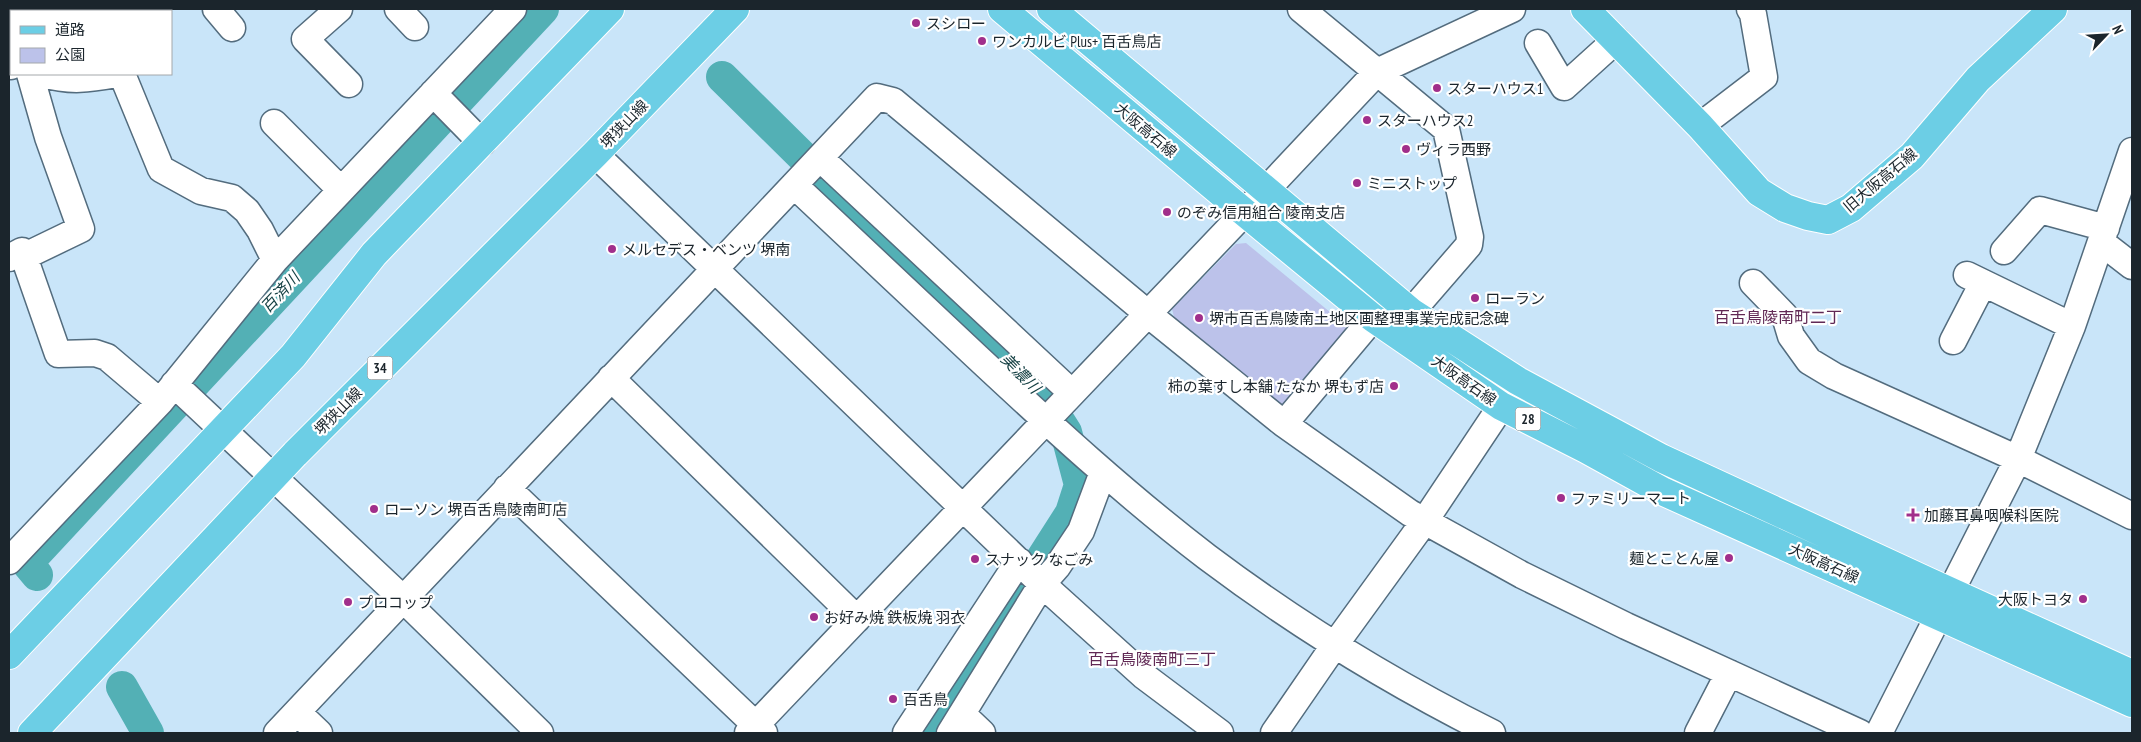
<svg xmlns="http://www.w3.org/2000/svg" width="2141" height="742" viewBox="0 0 2141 742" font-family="'PT Sans Narrow','Noto Sans JP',sans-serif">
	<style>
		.green { fill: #bcc2ea }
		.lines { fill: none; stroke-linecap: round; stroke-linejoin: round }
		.river { stroke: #53b0b5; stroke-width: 32 }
		.minor-casing { stroke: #536c7e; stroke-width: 29 }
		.major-casing { stroke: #fff; stroke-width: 30 }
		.minor { stroke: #fff; stroke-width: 26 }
		.major { stroke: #6ccee5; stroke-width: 28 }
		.poi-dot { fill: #a12f8b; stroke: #fff; stroke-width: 2 }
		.labels { text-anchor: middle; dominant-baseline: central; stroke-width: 4.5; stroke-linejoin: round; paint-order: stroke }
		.shield { fill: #fff; stroke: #5f666b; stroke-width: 1 }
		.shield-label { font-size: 14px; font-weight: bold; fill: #1b252c }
		.poi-label { font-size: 15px; fill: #1b252c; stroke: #fff; text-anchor: start }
		.street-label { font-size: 15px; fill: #1b252c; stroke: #fff }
		.water-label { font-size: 16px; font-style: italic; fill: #113d40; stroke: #fff }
		.neighbourhood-label { font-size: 16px; fill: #612955; stroke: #fff }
	</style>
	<rect width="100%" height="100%" fill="#c9e5f9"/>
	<path class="green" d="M1246,243L1353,331L1282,407L1175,321L1172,309L1236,244Z"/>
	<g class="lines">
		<path class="river" d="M722,77L1040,391L1066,432L1080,485L1071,513L930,733
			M37,575L27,563L543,9
			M122,687L148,733"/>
		<defs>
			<path id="minor" d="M95,9L96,11
				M216,9L232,28
				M339,9L305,39L349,84
				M398,9L415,27
				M1301,9L1446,129L1470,237L1469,245L1411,312
				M1538,43L1564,87L1616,40
				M9,65L11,66
				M43,74C71,82 89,79 117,74
				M433,93L482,143
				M274,123L341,190
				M1700,126L1764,77L1753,14L1750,9
				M595,154L1042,584L1144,676L1220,733
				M820,158L1072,393
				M794,185C855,242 916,299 977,357C1051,426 1126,495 1207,557C1296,624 1392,683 1492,733
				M2101,242L2132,266
				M2004,251L2040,210L2106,228
				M23,257L81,229L48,137L30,74
				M9,258L22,251L58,354L95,353L107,357L160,402
				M275,260L513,9
				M1967,275L2072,326
				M1753,283L1785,316L1791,336L1809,361L1834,376L2018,459L2132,516
				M1953,341L1983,283
				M611,378L857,619
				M174,384L403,599L540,733
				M1284,424L1373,318
				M507,488L764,733
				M9,561L160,402L275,260L260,230L247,211L232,198L201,191L161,169L122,74
				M297,712L319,733
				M962,714L982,733
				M277,733L877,97L893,101L1159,323L1284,424L1410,513L1522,575L1626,626L1860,733
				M748,733L1266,190L1377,72L1512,9
				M906,733L1019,561
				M950,733L1042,584L1057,567L1081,531L1103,472
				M1274,733L1334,646L1424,522L1518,381
				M1698,733L1729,673
				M1879,733L2018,459L2072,326L2132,151"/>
			<path id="major" d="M1002,9L1244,212L1373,318L1501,406L1586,449L1662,491L2132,703
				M1051,9L1411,312L1518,381L1661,458L1927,581L2132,674
				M1585,9L1700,126L1759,192L1785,208L1808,216L1828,220L1851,208L1912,156L1978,79L2053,9
				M9,655L293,356L374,254L610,9
				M32,733L295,454L595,154L735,9"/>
		</defs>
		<use href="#minor" class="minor-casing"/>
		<use href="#major" class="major-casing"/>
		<use href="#minor" class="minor"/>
		<use href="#major" class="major"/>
	</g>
	<g class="poi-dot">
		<circle cx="916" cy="23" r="5"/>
		<circle cx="982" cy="41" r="5"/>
		<circle cx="1437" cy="88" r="5"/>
		<circle cx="1367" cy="120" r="5"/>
		<circle cx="1406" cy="149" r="5"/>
		<circle cx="1357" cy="183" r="5"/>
		<circle cx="1167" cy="212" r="5"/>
		<circle cx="612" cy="249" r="5"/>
		<circle cx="1475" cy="298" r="5"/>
		<circle cx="1199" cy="318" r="5"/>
		<circle cx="1394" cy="386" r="5"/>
		<circle cx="1561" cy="498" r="5"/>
		<circle cx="374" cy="509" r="5"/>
		<path d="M1910.5 507.5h5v5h5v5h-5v5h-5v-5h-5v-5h5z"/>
		<circle cx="1729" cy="558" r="5"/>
		<circle cx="975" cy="559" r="5"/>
		<circle cx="2083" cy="599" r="5"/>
		<circle cx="348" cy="602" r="5"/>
		<circle cx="814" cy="617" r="5"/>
		<circle cx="893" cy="699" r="5"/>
	</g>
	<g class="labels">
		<g class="shield">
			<rect x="367.5" y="356.5" width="25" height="23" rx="4"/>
			<rect x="1515.5" y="407.5" width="25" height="23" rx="4"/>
		</g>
		<g class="shield-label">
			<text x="380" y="368">34</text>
			<text x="1528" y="419">28</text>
		</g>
		<g class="poi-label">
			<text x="926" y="23">スシロー</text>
			<text x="992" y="41">ワンカルビ Plus+ 百舌鳥店</text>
			<text x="1447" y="88">スターハウス1</text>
			<text x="1377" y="120">スターハウス2</text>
			<text x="1416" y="149">ヴィラ西野</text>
			<text x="1367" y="183">ミニストップ</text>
			<text x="1177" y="212">のぞみ信用組合 陵南支店</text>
			<text x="622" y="249">メルセデス・ベンツ 堺南</text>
			<text x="1485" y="298">ローラン</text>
			<text x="1209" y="318">堺市百舌鳥陵南土地区画整理事業完成記念碑</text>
			<text x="1384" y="386" text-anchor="end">柿の葉すし本舗 たなか 堺もず店</text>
			<text x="1571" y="498">ファミリーマート</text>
			<text x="384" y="509">ローソン 堺百舌鳥陵南町店</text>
			<text x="1924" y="515">加藤耳鼻咽喉科医院</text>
			<text x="1719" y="558" text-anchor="end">麺とことん屋</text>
			<text x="985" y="559">スナック なごみ</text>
			<text x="2073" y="599" text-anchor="end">大阪トヨタ</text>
			<text x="358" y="602">プロコップ</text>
			<text x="824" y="617">お好み焼 鉄板焼 羽衣</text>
			<text x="903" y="699">百舌鳥</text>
		</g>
		<g class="street-label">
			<text transform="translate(624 124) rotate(-46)">堺狭山線</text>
			<text transform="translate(1146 130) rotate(40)">大阪高石線</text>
			<text transform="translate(1880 180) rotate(-40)">旧大阪高石線</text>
			<text transform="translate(1464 380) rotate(35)">大阪高石線</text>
			<text transform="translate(338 411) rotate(-45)">堺狭山線</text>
			<text transform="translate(1824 563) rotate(24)">大阪高石線</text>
		</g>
		<g class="water-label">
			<text transform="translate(280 292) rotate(-47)">百済川</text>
			<text transform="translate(1021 373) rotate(46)">美濃川</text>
		</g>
		<g class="neighbourhood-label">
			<text x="1778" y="317">百舌鳥陵南町二丁</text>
			<text x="1152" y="659">百舌鳥陵南町三丁</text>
		</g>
	</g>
	<rect width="2141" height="742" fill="none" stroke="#1b252c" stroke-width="20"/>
	<rect x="10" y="10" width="162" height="65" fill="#ffffff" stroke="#a4a8ab"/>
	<rect x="20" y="26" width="25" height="8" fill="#6ccee5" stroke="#a4a8ab"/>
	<text x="55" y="35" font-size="15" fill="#1b252c">道路</text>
	<rect x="20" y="48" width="25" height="15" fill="#bcc2ea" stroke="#a4a8ab"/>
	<text x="55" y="60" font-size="15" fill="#1b252c">公園</text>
	<g transform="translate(2106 35) rotate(65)" stroke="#ffffff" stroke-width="4" paint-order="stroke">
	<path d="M0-4L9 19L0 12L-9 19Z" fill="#1b252c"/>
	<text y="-8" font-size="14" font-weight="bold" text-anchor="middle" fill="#1b252c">N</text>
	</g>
</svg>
